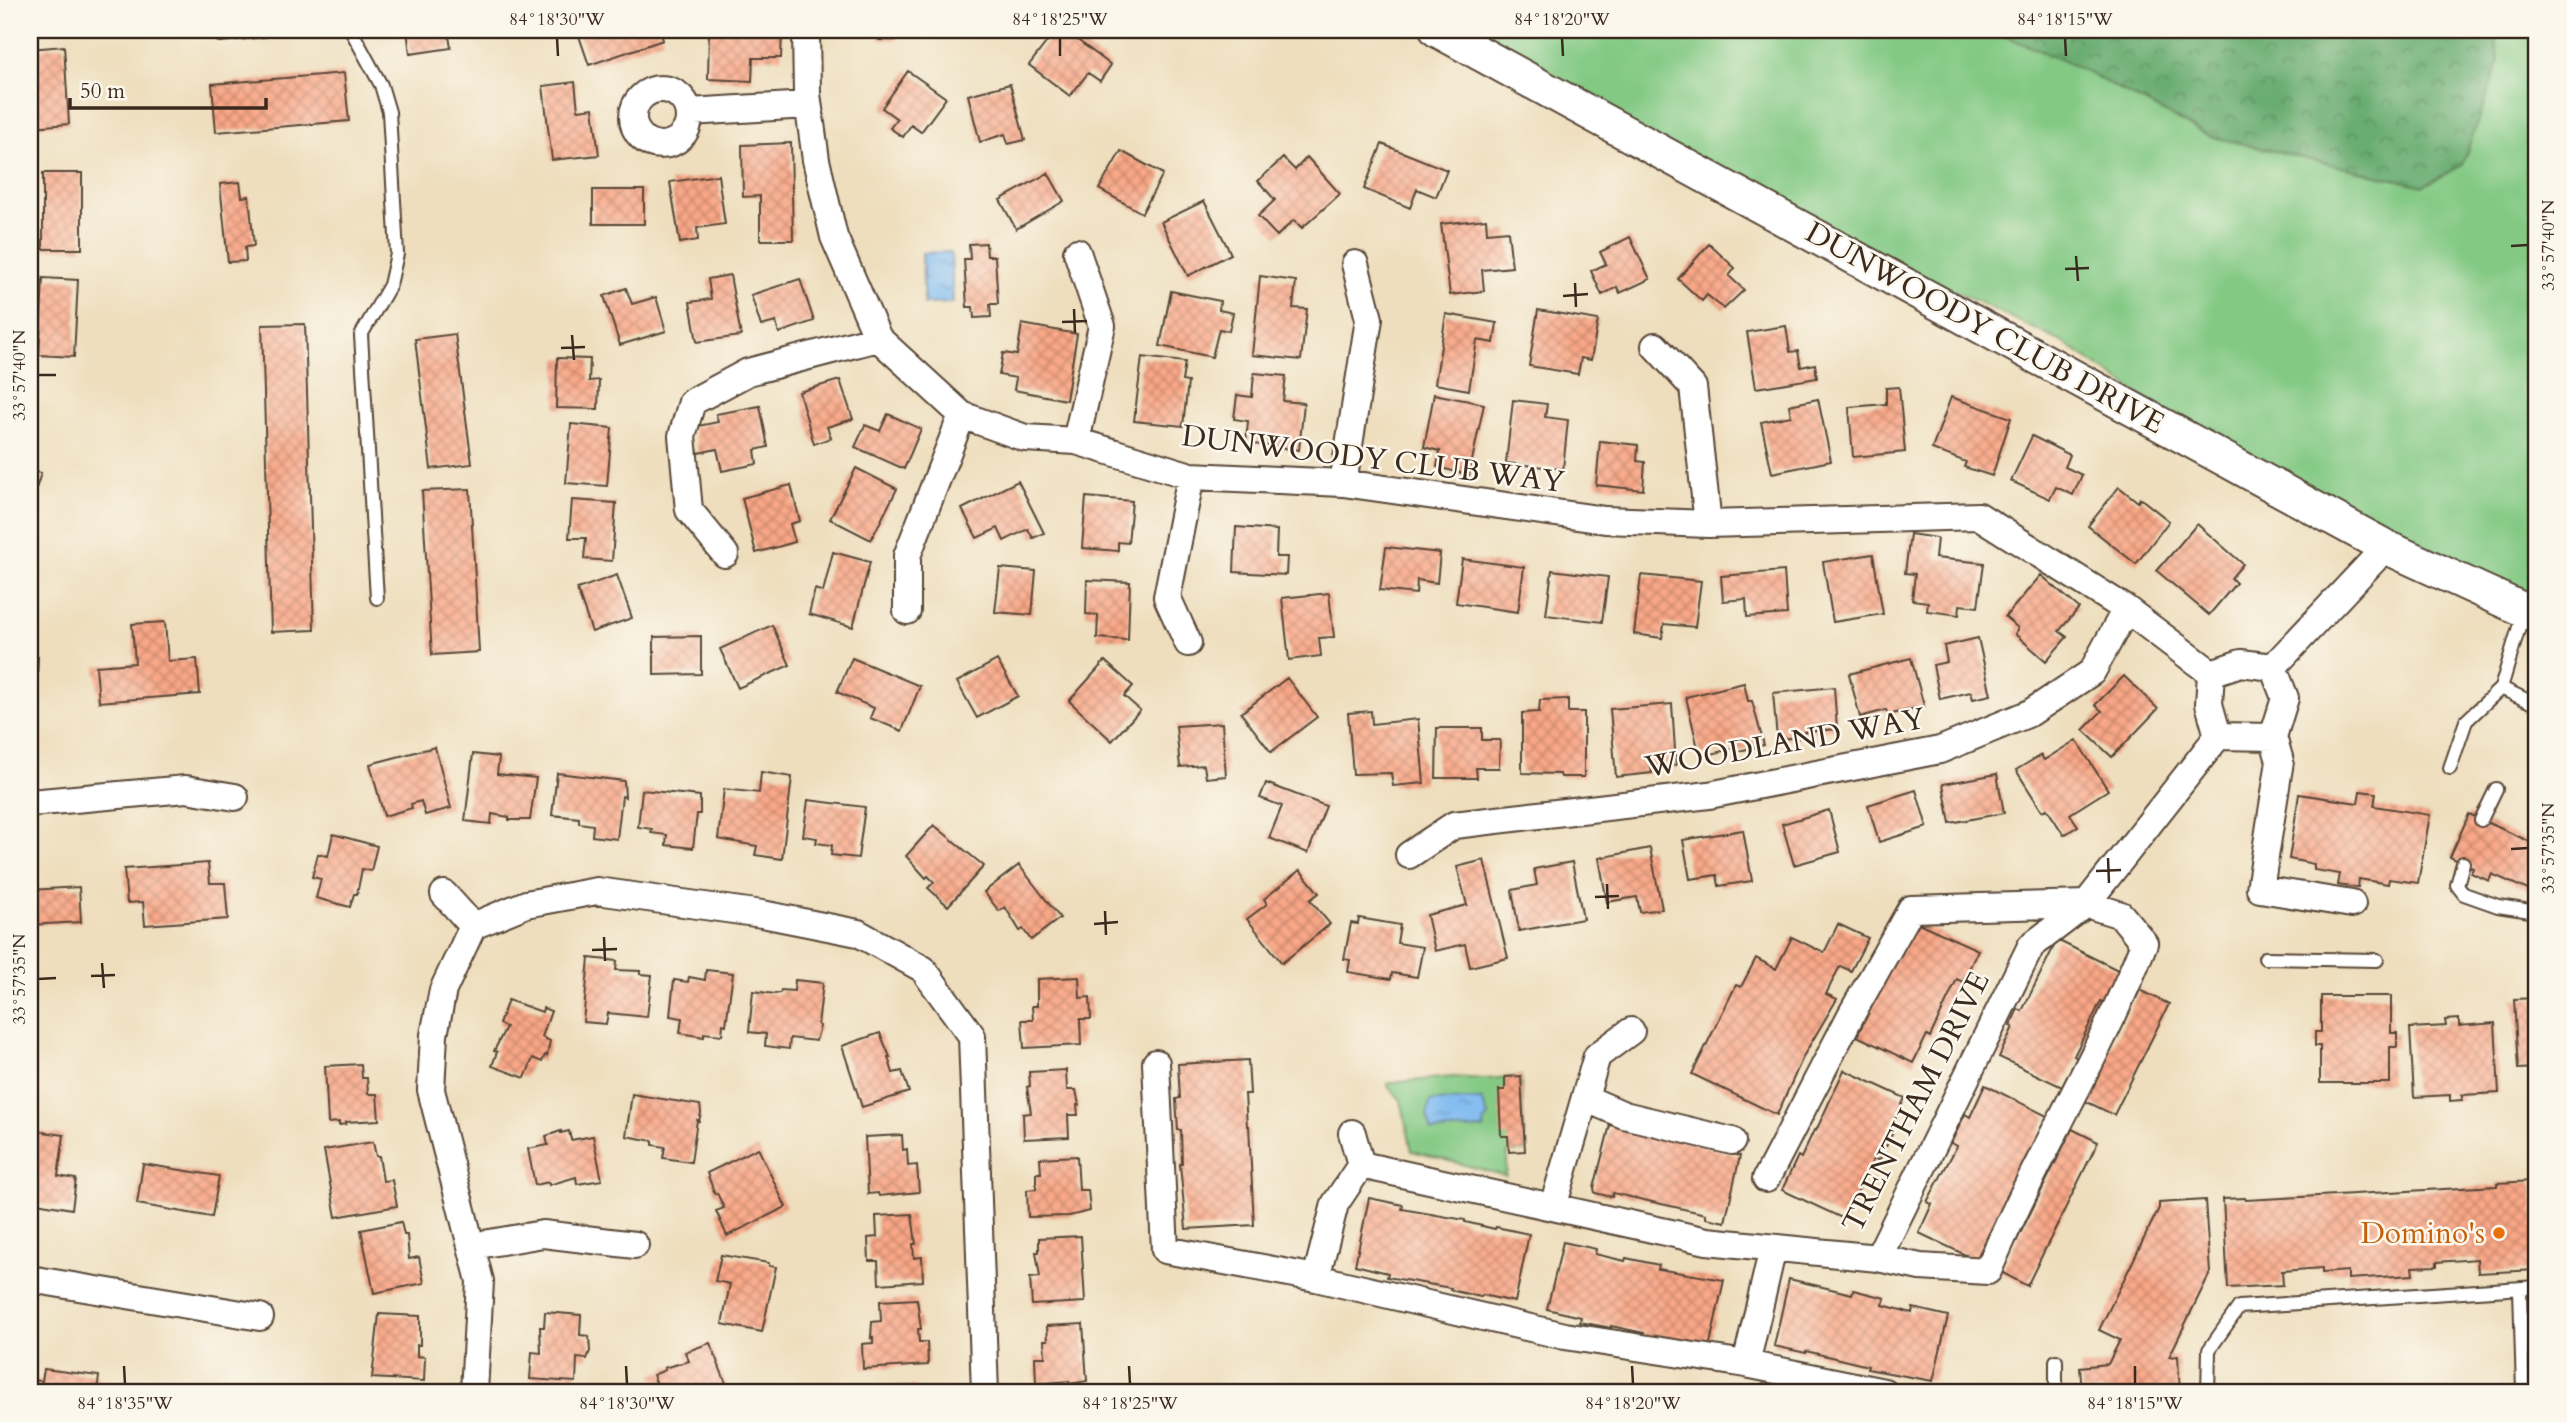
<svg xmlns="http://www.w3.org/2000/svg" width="2567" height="1422" viewBox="0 0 2567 1422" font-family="Cardo,serif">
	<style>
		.grass { fill: #83c984; stroke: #5f7a51; stroke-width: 2 }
		.forest { fill: url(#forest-crowns); stroke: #526c48; stroke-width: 2 }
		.water { fill: url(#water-ripples); stroke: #5c7288; stroke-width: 2 }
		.building { fill: url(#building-cross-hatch) }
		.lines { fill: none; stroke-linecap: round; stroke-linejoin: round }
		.service-casing { stroke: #564536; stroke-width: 16 }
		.minor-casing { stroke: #564536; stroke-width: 30 }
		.tertiary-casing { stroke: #564536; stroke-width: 37 }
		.service { stroke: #fff; stroke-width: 12 }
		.minor { stroke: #fff; stroke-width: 26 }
		.tertiary { stroke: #fff; stroke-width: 33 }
		.ticks { fill: none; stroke: #3b2a1e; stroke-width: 2.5 }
		.food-dot { fill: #e8710a; stroke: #fbf7ec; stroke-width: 2.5 }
		.labels { text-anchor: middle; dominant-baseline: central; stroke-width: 5; stroke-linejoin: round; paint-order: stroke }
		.street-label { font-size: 30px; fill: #3b2a1e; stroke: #fbf7ec }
		.food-label { font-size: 30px; fill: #c56008; stroke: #fbf7ec; text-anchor: end }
		.neatline { fill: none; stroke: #3b2a1e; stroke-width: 2.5 }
		.ticks-label { font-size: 18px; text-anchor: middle; fill: #3b2a1e }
	</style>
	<defs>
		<pattern id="forest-crowns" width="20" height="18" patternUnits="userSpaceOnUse" patternTransform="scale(1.75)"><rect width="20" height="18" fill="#6aad72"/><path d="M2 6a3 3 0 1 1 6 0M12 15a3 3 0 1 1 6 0" fill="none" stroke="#588d5d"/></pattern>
		<pattern id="water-ripples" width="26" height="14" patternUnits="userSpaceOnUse" patternTransform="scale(1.75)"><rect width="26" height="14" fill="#7ebaf1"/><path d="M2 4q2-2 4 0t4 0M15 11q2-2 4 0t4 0" fill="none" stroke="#6897c3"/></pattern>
		<pattern id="building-cross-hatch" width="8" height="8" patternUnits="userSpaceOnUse" patternTransform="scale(1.75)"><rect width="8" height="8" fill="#f9a787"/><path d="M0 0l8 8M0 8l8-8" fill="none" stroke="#cb886e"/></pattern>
	</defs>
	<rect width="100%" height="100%" fill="#fbf7ec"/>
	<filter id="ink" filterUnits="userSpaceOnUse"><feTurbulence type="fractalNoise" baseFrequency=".0143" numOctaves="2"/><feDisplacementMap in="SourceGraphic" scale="14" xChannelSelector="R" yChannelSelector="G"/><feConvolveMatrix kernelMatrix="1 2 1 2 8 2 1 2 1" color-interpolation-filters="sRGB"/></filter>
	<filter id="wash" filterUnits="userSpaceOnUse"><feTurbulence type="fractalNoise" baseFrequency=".00686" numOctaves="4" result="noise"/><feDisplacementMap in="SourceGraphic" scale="28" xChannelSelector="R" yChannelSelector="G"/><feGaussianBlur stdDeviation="1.57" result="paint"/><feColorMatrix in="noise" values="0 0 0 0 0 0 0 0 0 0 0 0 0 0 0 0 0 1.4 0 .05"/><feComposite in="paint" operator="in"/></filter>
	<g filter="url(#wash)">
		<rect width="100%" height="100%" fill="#eedebd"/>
		<path class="grass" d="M1439,30H2537V615L2367,549L2064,343L1642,142Z
			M1521,1076L1525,1151L1508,1152L1506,1176L1412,1151L1401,1100L1389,1088L1387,1083L1452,1077L1486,1079Z"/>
		<path class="forest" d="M1991,30H2493L2499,62L2462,165L2423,186L2209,136L2073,65Z"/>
		<path class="water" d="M951,252L953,303L924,304L922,253Z
			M1482,1100L1488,1116L1484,1123V1129L1432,1131L1427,1116L1430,1101Z"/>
		<g id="blocks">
			<path class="building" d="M407,30H448L451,48L410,54Z
				M577,30H660L663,40L589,65Z
				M709,30H782L781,58H753L752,81L708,79Z
				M879,30H896L897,40H879Z
				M1056,30H1064L1111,65L1100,81L1088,73L1070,96L1029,65Z
				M64,46L69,124L32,127L30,49Z
				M908,71L946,98L921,132L911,125L903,137L890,128L897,119L882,108Z
				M344,73L349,121L216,132L212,84Z
				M575,82L578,110L593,108L599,155L552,160L543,86Z
				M1010,84L1025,140L1008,144L1005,134L980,142L968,95Z
				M791,143L793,240H760V196L743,197L742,145Z
				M1382,144L1447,170L1436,197L1417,189L1410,208L1364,189Z
				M1121,151L1163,174L1142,213L1099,189Z
				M1307,157L1340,194L1302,228L1294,220L1277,236L1258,216L1275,200L1258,181L1283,158L1295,170Z
				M43,173H82V249H43Z
				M1048,173L1064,201L1016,229L1000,200Z
				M718,175L725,224L697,228L698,240L680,243L670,182Z
				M240,182L242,197L249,196L254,246L245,247L246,261L228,262L220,184Z
				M593,190H644V224H593Z
				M1204,201L1231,254L1188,276L1161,222Z
				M1486,219L1487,233L1508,231L1512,267L1482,270L1484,291L1450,295L1441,224Z
				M1630,237L1650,279L1620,293L1617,287L1602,295L1591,271L1606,264L1600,252Z
				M986,243L987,256H995L998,304H990L991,317L974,318L973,307H967L964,259H970L969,244Z
				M1709,244L1735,268L1729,276L1744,290L1724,309L1707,295L1702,301L1678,279Z
				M730,275L741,336L697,342L690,302L711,299L708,279Z
				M1260,276L1296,281L1293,308L1307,309L1301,360L1252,355Z
				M43,278L78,280L74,357L39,355Z
				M800,279L814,321L779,333L776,322L761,326L751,295Z
				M626,288L632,304L656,297L666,331L620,345L604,296Z
				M1171,291L1220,301L1219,310L1233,313L1229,331L1219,329L1212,357L1160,346Z
				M1538,310L1598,320L1591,360L1581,358L1578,374L1529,366Z
				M1446,314L1497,323L1494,343L1477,340L1469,390L1435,384Z
				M305,324L314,630L271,632L262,325Z
				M1022,324L1077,334L1066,400L1014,390L1016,378L999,375L1003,353L1017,355Z
				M1786,326L1790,352L1798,351L1801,367L1815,364L1817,378L1756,388L1747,332Z
				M455,334L472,464L431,469L415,339Z
				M1142,357L1185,362L1182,381L1188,382L1183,426L1134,421Z
				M557,358L590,359L589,381L599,380L598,409L556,408Z
				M1254,373L1286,376L1283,401L1304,403L1299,450L1246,443L1248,421L1234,419L1237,395L1252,397Z
				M840,380L853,419L827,427L831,438L814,444L799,392Z
				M1899,387L1905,452L1853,457L1849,407L1886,404V388Z
				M1434,394L1484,404L1469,475L1437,467L1440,451L1424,447Z
				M1951,397L2011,418L1992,476L1964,467L1966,462L1932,449Z
				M1818,399L1831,461L1772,473L1761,422L1791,416L1789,405Z
				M1513,400L1547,404L1545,417L1568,420L1563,469L1506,463Z
				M760,406L768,447L755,450L757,464L722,471L717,449L698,453L693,427L718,422L716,414Z
				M888,414L921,429L904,469L855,447L865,425L880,431Z
				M571,424L612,428L607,486L566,483Z
				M2032,436L2070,455L2065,467L2082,475L2073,495L2056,487L2050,499L2011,481Z
				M1600,441L1638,445L1637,461L1645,462L1643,490L1596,485Z
				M856,468L897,489L871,540L830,519Z
				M30,470L41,473L30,508Z
				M1018,481L1044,533L1033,538L1028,529L1004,541L998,528L977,538L962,509Z
				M791,485L800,521L790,524L795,542L756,553L742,498Z
				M2119,487L2138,502L2140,498L2169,521L2136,564L2088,526Z
				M470,489L479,652L432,655L422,491Z
				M1086,497L1132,501L1128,543L1118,542V551L1082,548Z
				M572,500L616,503L612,561L584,559L586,538H569Z
				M2197,524L2243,564L2231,578L2236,583L2209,615L2157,571Z
				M1236,527L1277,530L1276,557H1287L1286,575L1234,572Z
				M1910,534L1937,538L1935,558L1984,563L1978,607L1960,605L1959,615L1927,611L1928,602L1912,600L1915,574L1905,573Z
				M1386,547L1440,553L1437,583L1417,580L1416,594L1380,590Z
				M833,552L870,562L853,627L809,614L815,589L823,592Z
				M1873,554L1883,614L1833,622L1823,562Z
				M1462,559L1524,567L1518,612L1456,603Z
				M1000,568L1036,571L1032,615L995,612Z
				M1552,570L1608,577L1602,622L1546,615Z
				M1784,571L1787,614L1747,617L1746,599L1723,601L1721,576Z
				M617,575L632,618L592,632L577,589Z
				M1641,575L1701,581L1695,627L1664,624L1662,638L1634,634Z
				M2041,575L2079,608L2059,631L2067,637L2046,661L2015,634L2018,628L2005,617Z
				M1087,580L1130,582L1128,640L1097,638L1098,615L1086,614Z
				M1329,593L1334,637L1319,638L1321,656L1289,660L1282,598Z
				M165,622L168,661L197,659L200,694L99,702L96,666L135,663L132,624Z
				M772,625L790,665L738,688L720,649Z
				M701,636V674L654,675V637Z
				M1978,638L1991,695L1973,699L1971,692L1940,699L1933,665L1947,662L1944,646Z
				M30,657H38L35,715H30Z
				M852,658L920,686L902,731L870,718L874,708L837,692Z
				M1911,658L1924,706L1888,715L1886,710L1860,717L1849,674Z
				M997,660L1018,696L977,718L957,682Z
				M1105,661L1133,686L1124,696L1140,710L1112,741L1069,701Z
				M2124,676L2158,709L2112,757L2083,730L2102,711L2095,705Z
				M1287,678L1317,717L1271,752L1241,713Z
				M1744,683L1748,701H1752L1764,745L1735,752L1734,748L1700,757L1686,697Z
				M1834,687L1837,729L1804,732V737L1777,739L1773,693Z
				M1568,699V712H1584V777H1561L1560,774L1522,773V713L1539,712L1540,700Z
				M1672,704L1676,765L1651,767L1652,773L1616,777L1610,709Z
				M1371,711L1372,724L1418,719L1424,783L1393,786L1391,773L1353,774L1348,713Z
				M1222,723L1226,776L1206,778L1204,765L1180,767L1176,726Z
				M1437,728H1482V740H1500L1499,768H1476L1477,778H1436Z
				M2076,740L2108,790L2070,814L2078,826L2064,835L2047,809L2042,811L2016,770L2041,755L2044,760Z
				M435,747L451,808L425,815L421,801L411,804L412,808L384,816L370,764Z
				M473,754L499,757L497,774L536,778L530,820H509V817L492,814L491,824L465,821Z
				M761,772L792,777L782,859L755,855L757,846L718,839L724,789L759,793Z
				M557,773L624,781L625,797L622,796L617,839L592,836L593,825L579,823V818L552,815Z
				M1997,774L2004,813L1950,823L1943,784Z
				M1266,783L1326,806L1308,853L1269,838L1282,806L1260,798Z
				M642,790L700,796V814H697L693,848L666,845L667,835L651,833L652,829L638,827Z
				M1916,790L1927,827L1879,842L1868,805Z
				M2360,791L2376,793L2374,806L2430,815L2418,883L2389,879L2388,884L2359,879L2358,888L2338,885L2340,874L2314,870V864L2289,859L2299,794L2358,803Z
				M808,800L865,807L858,858L831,855L832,845L816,843L817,838L803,836Z
				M1829,810L1840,852L1794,865L1782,824Z
				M2469,814L2537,845V894L2492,874L2489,881L2471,873L2473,868L2450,857Z
				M934,825L984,866L948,906L928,888L934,882L928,876L926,878L906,856Z
				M1743,830L1752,881L1719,886L1717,875L1690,879L1683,840Z
				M333,834L377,846L371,871L362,869L357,894H354L350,907L316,898L321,879L312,877L318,854L328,856Z
				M1650,848L1662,909L1640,912L1637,897L1607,902L1599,858Z
				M1484,860L1508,958L1470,967L1465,944L1435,951L1427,915L1467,905L1457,867Z
				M1572,862L1583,919L1519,931L1512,890L1537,885L1534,869Z
				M208,863L210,883H225L228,919L145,925L143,902L127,903L124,869Z
				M1019,865L1060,918L1031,940L1023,929L1020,931L1005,907L999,911L984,892Z
				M1300,870L1319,893L1310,900L1330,924L1282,963L1247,919L1267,904L1264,899Z
				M79,887L81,922L30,925V890Z
				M1359,918L1400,925L1397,943L1423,947L1417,977L1392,973L1391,979L1348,972L1350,960L1344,959L1351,923L1358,924Z
				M1916,922L1978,950L1963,982L1957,979L1930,1037L1927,1035L1913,1063L1857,1036L1871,1008L1869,1007L1899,951L1902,953Z
				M1838,924L1868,938L1851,971L1840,966L1826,994L1837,999L1804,1055L1777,1115L1692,1074L1736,985L1741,987L1756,958L1776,969L1792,937L1824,953Z
				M2057,940L2120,971L2104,1003L2101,1001L2074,1056L2077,1058L2062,1087L1999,1057L2013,1027L2010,1026L2018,1009L2022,1011Z
				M589,958L617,961L616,970L640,971V974L652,975L647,1017L608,1013L606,1024L583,1022Z
				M706,970L733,973L726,1025L723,1024L722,1035L704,1033V1037L680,1033L682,1018L670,1016L674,980L688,982L689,977L705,980Z
				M1079,977L1080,998L1090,997L1091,1019H1080L1081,1045L1024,1048L1022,1020H1033L1032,1006H1037V979Z
				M795,980L823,983L818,1025L820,1026L816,1041L790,1038L789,1049L765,1046L766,1034L749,1032L753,991L775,994L780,993L781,990L794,991Z
				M2140,990L2169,1004L2114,1115L2085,1101Z
				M2321,996H2391V1033H2397V1047H2390V1083H2320V1046H2315V1032H2321Z
				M2537,998V1068L2518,1069L2514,999Z
				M508,1000L542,1012L543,1008L551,1011L542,1037L550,1041L547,1056L545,1055L542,1062L533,1058L525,1078L492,1066L497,1052L494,1051L506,1027L499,1024Z
				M2459,1019V1026L2495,1023L2499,1093L2462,1095V1100L2450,1101V1095L2414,1097L2410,1028L2446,1026L2445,1020Z
				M880,1033L890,1057H888L893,1073L902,1071L909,1092L862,1107L842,1046Z
				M1248,1060L1250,1094H1245L1247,1126H1249L1254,1225L1186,1229L1180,1164H1182L1181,1130H1178L1176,1099L1180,1098L1178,1064Z
				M361,1064L362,1078H367L368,1094H377L379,1120L346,1122V1124L339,1125V1122L328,1123L325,1066Z
				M1066,1070L1067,1090H1076L1079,1105H1077L1078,1115H1068L1069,1137L1024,1139L1023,1114L1031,1113L1027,1087L1030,1086L1029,1072Z
				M1844,1070L1905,1098L1890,1130L1893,1132L1879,1161L1874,1158L1844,1219L1782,1190L1798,1156L1801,1158L1814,1130L1816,1131Z
				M1521,1076L1525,1151L1509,1152L1508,1136H1501L1499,1090H1505V1077Z
				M1985,1085L2047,1116L1976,1260L1919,1233L1932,1204L1927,1202L1957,1146L1951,1143L1965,1114L1970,1117Z
				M632,1094L700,1105L701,1113L699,1121L697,1120L691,1162L663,1158L665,1147L653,1145V1141L626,1136Z
				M1610,1125L1641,1133V1130L1740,1156L1725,1222L1706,1218V1214L1626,1196L1613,1193L1612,1197L1595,1193L1594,1188Z
				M2072,1129L2098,1142L2027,1286L2001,1272Z
				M30,1130L64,1135L58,1176L76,1179L72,1209L30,1202Z
				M561,1131V1133L569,1131L571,1140L593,1136L602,1180L577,1184L576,1177L549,1185V1182L535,1185L528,1149L548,1145L546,1136Z
				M902,1135L903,1150L907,1149L908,1166L917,1165L919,1192L879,1196L878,1193L868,1194L865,1137Z
				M373,1142L376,1156H379L383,1181L392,1180L397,1206L336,1217L324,1150Z
				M758,1148L786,1207L727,1236L716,1211L724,1208L717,1193L715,1194L707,1173Z
				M1077,1156L1079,1190H1088L1090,1211L1069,1216L1028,1217L1027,1190L1036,1189V1173H1041L1040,1158Z
				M143,1164L219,1176L212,1217L137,1204Z
				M2533,1181L2537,1270L2478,1273L2477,1259L2437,1262V1266L2412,1267L2413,1275L2348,1279V1271L2322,1273V1268L2282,1271L2283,1285L2228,1288L2223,1199L2245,1198L2246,1200L2497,1186V1183Z
				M1369,1198L1403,1205L1402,1209L1465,1220V1222L1495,1229L1496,1227L1529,1234L1515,1302L1482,1295L1481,1297L1450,1290L1451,1288L1387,1277L1388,1273L1355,1265Z
				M2205,1200L2210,1273L2169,1357L2178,1356L2180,1392H2082L2080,1367L2108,1364L2120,1340L2099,1330L2159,1208V1203Z
				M912,1214L916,1244H913L914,1258L922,1257L923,1281L879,1284L878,1261H869L868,1238L877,1237L876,1216Z
				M401,1222L404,1235H407L409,1259L419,1257L424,1283L374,1293L361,1230Z
				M1081,1236L1085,1302L1032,1305L1030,1278L1040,1277L1036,1252H1039V1238Z
				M1563,1242L1596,1249L1595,1254L1625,1261L1626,1258L1659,1265L1658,1269L1724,1280L1709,1348L1643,1336L1644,1333L1611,1326V1328L1580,1322L1581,1317L1547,1309Z
				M721,1255L769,1263V1266L776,1267L762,1332L722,1324L730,1284L715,1281Z
				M1789,1279L1852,1294L1853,1290L1885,1298L1883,1305L1912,1313L1913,1308L1948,1316L1933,1381L1867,1369L1868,1366L1806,1351V1353L1774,1346Z
				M917,1299L921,1329H918L919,1342H927L928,1365L863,1369L862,1344L873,1343V1337L871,1338L872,1322L881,1321L880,1301Z
				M545,1312L581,1315L580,1335L589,1336L590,1351L587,1359L577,1358L576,1382L530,1379L532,1352L541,1353L540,1327H544Z
				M379,1314L420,1316V1345H417V1356L425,1357L424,1381L372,1378Z
				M1083,1324L1087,1381L1070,1384L1069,1381L1036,1384L1035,1357H1045L1044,1340H1048L1047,1326Z
				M710,1343L729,1391L660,1392L653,1375L665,1370L664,1368L689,1361L685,1352Z
				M44,1369L99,1376L97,1392H30V1380L42,1381Z
				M916,1386V1392H878V1388Z
				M169,1387L194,1391V1392H168Z"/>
		</g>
	</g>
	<g filter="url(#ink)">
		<use href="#blocks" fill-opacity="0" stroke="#564536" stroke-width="2"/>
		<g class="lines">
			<defs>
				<path id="service" d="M351,30L381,85L389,112L397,254L390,285L361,335L377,598
					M220,35L264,30
					M2501,688L2537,705
					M2450,768L2466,721L2501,688L2524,610
					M2481,820L2496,789
					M2463,863L2457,885L2464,894L2498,906L2537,912
					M2265,958L2377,960
					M2520,1289L2523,1392
					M2056,1361V1392
					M2208,1392L2209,1350L2239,1307L2537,1287"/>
				<path id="minor" d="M806,30L807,94L816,160L834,237L878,338L962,415L1025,438L1076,441L1191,476L1343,483L1605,520L1708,524L1979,516L2126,609L2211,673
					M633 117a28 28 0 1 1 56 0a28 28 0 1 1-56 0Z
					M689,112L808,105
					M1655,346L1693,387L1708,524
					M1076,441L1102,326L1077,252
					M1343,483L1369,319L1355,264
					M725,554L689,510L682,436L692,402L748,372L878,338
					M907,611V556L962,415
					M1188,643L1167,597L1191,476
					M2273,667L2386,547
					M2211,673L2241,663L2273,667L2285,698L2273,737L2280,761L2260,889L2352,904
					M2211,673L2209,704L2218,736L2273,737
					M30,803L186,789L235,797
					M1409,855L1454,825L1709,795L1940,750L2030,713L2092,672L2126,609
					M444,894L473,926
					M1156,1063L1165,1250L1316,1278L1335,1204L1361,1165L1352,1133
					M1585,1098L1624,1115L1732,1141
					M1361,1165L1707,1241L1878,1258L1920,1267L1988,1271C2035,1159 2100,1056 2144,943L2121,915L2086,904L1911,909L1851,1015L1766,1179
					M1553,1207L1597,1056L1631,1031
					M472,1246L543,1234L635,1245
					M1878,1258L2031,946L2086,904L2218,736
					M1316,1278L1565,1336L1746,1364L1884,1392
					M30,1279L260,1317
					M1746,1364L1773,1248
					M474,1392L480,1281L431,1090L434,1035L443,990L473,926L526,904L597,891L762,914L858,933L923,969L972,1036L985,1392"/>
				<path id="tertiary" d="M1437,30L2386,547L2537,616"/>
			</defs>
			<use href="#service" class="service-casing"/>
			<use href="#minor" class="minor-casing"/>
			<use href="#tertiary" class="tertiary-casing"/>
			<use href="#service" class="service"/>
			<use href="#minor" class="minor"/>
			<use href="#tertiary" class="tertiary"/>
		</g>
	</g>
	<path class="ticks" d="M557,38L558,56M1060,38V56M1562,38L1563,56M2065,38L2066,56M2511,246L2528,245M2076,256L2078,281M2065,269L2089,268M1575,283L1576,307M1563,296L1588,294M1074,309L1075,333M1062,322L1087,321M572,335L574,360M561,348L585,347M38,375H56M2511,849L2528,848M2108,858L2109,883M2096,871L2121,870M1607,884L1608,909M1595,897L1619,896M1105,911L1106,935M1094,924L1118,922M604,937L605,961M592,950L617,949M102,963L104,988M91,976L115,975M38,979L56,978M124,1366L125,1384M626,1366L627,1384M1129,1366L1130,1384M1632,1366L1633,1384M2135,1366V1384"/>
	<circle class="food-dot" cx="2499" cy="1233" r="7"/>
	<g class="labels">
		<g class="street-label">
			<text transform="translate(1985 328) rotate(29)">DUNWOODY CLUB DRIVE</text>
			<text transform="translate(1373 459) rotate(7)">DUNWOODY CLUB WAY</text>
			<text transform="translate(1785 743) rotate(-10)">WOODLAND WAY</text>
			<text transform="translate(1916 1102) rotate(-63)">TRENTHAM DRIVE</text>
		</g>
		<g class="food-label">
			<text x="2485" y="1233">Domino's</text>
		</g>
	</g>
	<rect width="2567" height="1422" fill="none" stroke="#fbf7ec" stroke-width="77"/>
	<path d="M70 98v10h196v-10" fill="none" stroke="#3b2a1e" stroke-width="3.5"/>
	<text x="80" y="98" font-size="21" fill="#3b2a1e" stroke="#fbf7ec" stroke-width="5" paint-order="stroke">50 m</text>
	<rect x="38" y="38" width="2490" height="1346" class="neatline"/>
	<g class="ticks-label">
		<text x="557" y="25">84°18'30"W</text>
		<text x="1060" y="25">84°18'25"W</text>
		<text x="1562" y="25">84°18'20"W</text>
		<text x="2065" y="25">84°18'15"W</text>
		<text transform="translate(2548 245) rotate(-90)" y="6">33°57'40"N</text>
		<text transform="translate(19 375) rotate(-90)" y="6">33°57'40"N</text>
		<text transform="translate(2548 848) rotate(-90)" y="6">33°57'35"N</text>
		<text transform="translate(19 979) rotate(-90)" y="6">33°57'35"N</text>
		<text x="125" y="1409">84°18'35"W</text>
		<text x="627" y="1409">84°18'30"W</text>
		<text x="1130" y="1409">84°18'25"W</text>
		<text x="1633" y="1409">84°18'20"W</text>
		<text x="2135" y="1409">84°18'15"W</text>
	</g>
</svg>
